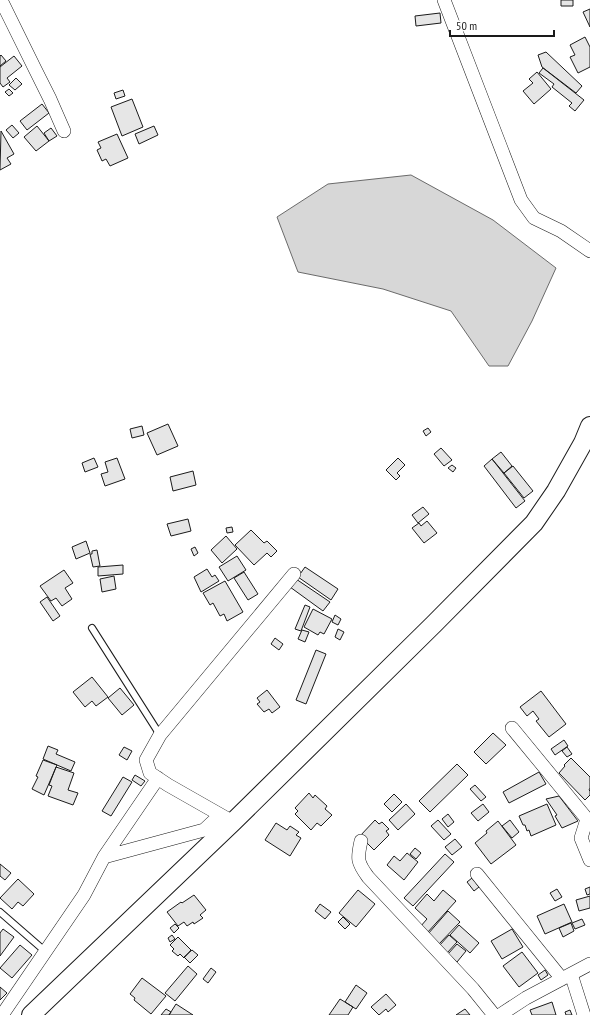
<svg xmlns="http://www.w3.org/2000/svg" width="590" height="1015" viewBox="0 0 590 1015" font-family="'PT Sans Narrow',sans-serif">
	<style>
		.water { fill: #d7d7d7; stroke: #6a6a6a }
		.building { fill: #e6e6e6; stroke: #1a1a1a }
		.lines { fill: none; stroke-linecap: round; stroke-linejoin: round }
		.lane-casing { stroke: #1a1a1a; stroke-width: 8 }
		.street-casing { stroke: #1a1a1a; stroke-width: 14 }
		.secondary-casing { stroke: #1a1a1a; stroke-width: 20 }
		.lane { stroke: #fff; stroke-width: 6 }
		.street { stroke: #fff; stroke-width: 13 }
		.secondary { stroke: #fff; stroke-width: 18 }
	</style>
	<rect width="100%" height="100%" fill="#fff"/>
	<path class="water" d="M411,175L493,220L556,268L532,321L508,366H489L451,311L383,289L298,272L277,217L328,184Z"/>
	<path class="building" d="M561,0H573V6H561Z
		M590,9V27L583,12Z
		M440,13L441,23L416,26L415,16Z
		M585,37L590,47V67L578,73L570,57L575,55L570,45Z
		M546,52L582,86L576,93L542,67L538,55Z
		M1,55L6,61L0,66V56Z
		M14,56L22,66L7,78L10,82L3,87L0,83V67Z
		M543,68L584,100L575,111L569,106L572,103L552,87L554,84L539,73Z
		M537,72L551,89L534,104L523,91L533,83L529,79Z
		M16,78L22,84L15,90L9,85Z
		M9,89L13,93L9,96L5,92Z
		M123,90L125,96L116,99L114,93Z
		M132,99L143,127L122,136L111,107Z
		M42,104L49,113L27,130L20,121Z
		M12,125L19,133L13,138L6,130Z
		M37,126L49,141L36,151L24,137Z
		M154,126L158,135L139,144L135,134Z
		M51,128L57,136L49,141L44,133Z
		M1,131L14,154L7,158L11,164L0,170Z
		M117,134L128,158L110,166L106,159L102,161L97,150L101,148L98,142Z
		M168,424L178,446L157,455L147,433Z
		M142,426L144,435L132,438L130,429Z
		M428,428L431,432L426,436L423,431Z
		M441,448L452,460L444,466L434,454Z
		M501,452L512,466L504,473L492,459Z
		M94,458L98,467L85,472L82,463Z
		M117,458L125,479L105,486L101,474L108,472L105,462Z
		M398,458L405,465L397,473L400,476L396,480L386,470Z
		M492,459L525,501L516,508L484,466Z
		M452,465L456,468L453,472L448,468Z
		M513,466L533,491L524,498L504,473Z
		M193,471L196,485L173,491L170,477Z
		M423,507L429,514L418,523L412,515Z
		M188,519L191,531L171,536L167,524Z
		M427,521L437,533L424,543L412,528L419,523L421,526Z
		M232,527L233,532L227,533L226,528Z
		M251,530L264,543L267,541L277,551L271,557L267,553L254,565L235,545Z
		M226,536L237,549L222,563L211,550Z
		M86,541L90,553L76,559L72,547Z
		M195,547L198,553L194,556L191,549Z
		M97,550L100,566L93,567L90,554H92V551Z
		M237,556L246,570L228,581L219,567Z
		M123,565V574L98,576V567Z
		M305,567L338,589L331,600L298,577Z
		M207,569L212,577L215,575L219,581L201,592L194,577Z
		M64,570L73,583L65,588L72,599L62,606L56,598L51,601L40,586Z
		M244,572L258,594L248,600L234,578Z
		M114,576L116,589L102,592L100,579Z
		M296,579L330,602L323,611L290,587Z
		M225,581L243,612L227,621L224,614L220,616L213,603L210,605L203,593Z
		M47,597L60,616L53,621L40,602Z
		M305,605L310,607L301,631L295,629Z
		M313,609L332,619L324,634L320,632L318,635L304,627Z
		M335,615L341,619L338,625L332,622Z
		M338,629L344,632L340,640L335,637Z
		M302,630L309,632L305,642L298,639Z
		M275,638L283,644L279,650L271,644Z
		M316,650L326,654L306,704L296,700Z
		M92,677L108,697L96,706L92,701L85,707L73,692Z
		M120,688L134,705L122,715L108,698Z
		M267,690L280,707L272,713L269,709L264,712L257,704L260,702L257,698Z
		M541,691L566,724L549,737L536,721L539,719L533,711L527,716L520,707Z
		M493,733L506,745L486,764L474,752Z
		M564,740L568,746L555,755L551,749Z
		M48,746L58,750L56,754L75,762L71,771L43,759Z
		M124,747L132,751L127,760L119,755Z
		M567,747L572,754L567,757L562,751Z
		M571,758L590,777V788L589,790L590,791V795L585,800L559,773L565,766L564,765Z
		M43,760L57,765L44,795L32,789L38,777L36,776Z
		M457,764L468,775L430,812L419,801Z
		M56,767L74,773L68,790L78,793L73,805L48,796L52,786L49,785Z
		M539,772L546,784L509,803L503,792Z
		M135,775L145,781L141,786L132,780Z
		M123,777L132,782L111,816L102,811Z
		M475,785L486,797L481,801L470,789Z
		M309,793L313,798L315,795L327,806L325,809L332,815L321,826L317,823L311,830L295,814L298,811L295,808Z
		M394,794L402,802L392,812L384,804Z
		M559,796L578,821L562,828L555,816L557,815L546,799Z
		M406,804L415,814L398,830L389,820Z
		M483,804L489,812L478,821L471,813Z
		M547,804L556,825L531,836L529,830L527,831L525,825H523L519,816Z
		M448,814L454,822L448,827L442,819Z
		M375,820L379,824L382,822L389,829L386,831L389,835L374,850L360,836Z
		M438,820L451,834L444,840L431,826Z
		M510,820L519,832L512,838L502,826Z
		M498,821L516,845L491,864L475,843L487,833L486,831Z
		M276,823L287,830L290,826L299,832L296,835L301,838L290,856L265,840Z
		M455,839L462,847L452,855L445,847Z
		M415,848L421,853L416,859L410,854Z
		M407,853L418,862L404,880L387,865L394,856L400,861Z
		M445,854L454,862L413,906L404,898Z
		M0,864L11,873L5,880L0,876Z
		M472,878L479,887L474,891L467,882Z
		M18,879L34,894L23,906L18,902L12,909L0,898Z
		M590,887V894L587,895L585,889Z
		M557,889L562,897L555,901L550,893Z
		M358,890L375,904L356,927L339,913Z
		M443,890L456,901L427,933L420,927L427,919L415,908L427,894L434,901Z
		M194,895L206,910L200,915L203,918L194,924L193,922L187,926L184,922L178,926L167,912L181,902L182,903Z
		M590,896V908L579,911L576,900Z
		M320,904L331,912L325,919L315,911Z
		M564,904L572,922L545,934L537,916Z
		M448,911L460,922L439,944L428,934Z
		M343,917L350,924L345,929L338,922Z
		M582,919L585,925L575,929L572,923Z
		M571,923L574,931L563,937L559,928Z
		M175,924L179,928L174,933L170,928Z
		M459,925L479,943L470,953L450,935Z
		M3,929L14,937L0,956V933Z
		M512,929L523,947L502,959L491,941Z
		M172,935L175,939L170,942L168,938Z
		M449,935L457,942L447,953L439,946Z
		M178,937L191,950L184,958L180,954L178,956L172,951L174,949L170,945Z
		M457,944L466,951L457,962L448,954Z
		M20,945L32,955L12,978L0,968Z
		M192,950L198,955L190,963L184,957Z
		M522,952L538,973L519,987L503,966Z
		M188,966L197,974L175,1001L165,993Z
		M211,968L216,972L208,983L203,979Z
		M545,970L548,975L541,980L538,975Z
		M142,978L166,996L151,1014L134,1000L135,998L130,994Z
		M356,985L367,993L356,1009L345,1002Z
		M0,987L7,993L0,1000Z
		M386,994L396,1005L388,1012L386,1009L379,1015L371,1007Z
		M340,999L353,1007L348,1015H329Z
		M552,1002L556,1015H532L530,1010Z
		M176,1004L193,1015H169Z
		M166,1009L171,1012L169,1015H161Z
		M465,1009L470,1015H456Z
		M570,1010L572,1015H566L565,1012Z"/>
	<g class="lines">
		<defs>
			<path id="lane" d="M92,628L160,735
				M0,912L46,952"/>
			<path id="street" d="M1,0L35,69L50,99L64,131
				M444,0L521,200L534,218L561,231L590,251
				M512,728L587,819L581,838L590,860
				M233,822L168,785L150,773L146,760L160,735L294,574
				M361,841C357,859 357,862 368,877L473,989L494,1015
				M104,857L204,830L220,815
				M477,874L562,979
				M571,974L584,1015
				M2,1015L84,895L104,857L158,778
				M500,1015L526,998L590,964"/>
			<path id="secondary" d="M31,1015L233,822L434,624L534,523L556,491L583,443L590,426"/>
		</defs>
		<use href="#lane" class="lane-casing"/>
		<use href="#street" class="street-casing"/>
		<use href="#secondary" class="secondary-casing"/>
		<use href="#lane" class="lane"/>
		<use href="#street" class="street"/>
		<use href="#secondary" class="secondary"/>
	</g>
	<path d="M450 30v6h104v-6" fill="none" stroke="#1a1a1a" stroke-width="2"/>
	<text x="456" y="30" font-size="12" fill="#1a1a1a" stroke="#ffffff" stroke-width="3" paint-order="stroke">50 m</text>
</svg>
